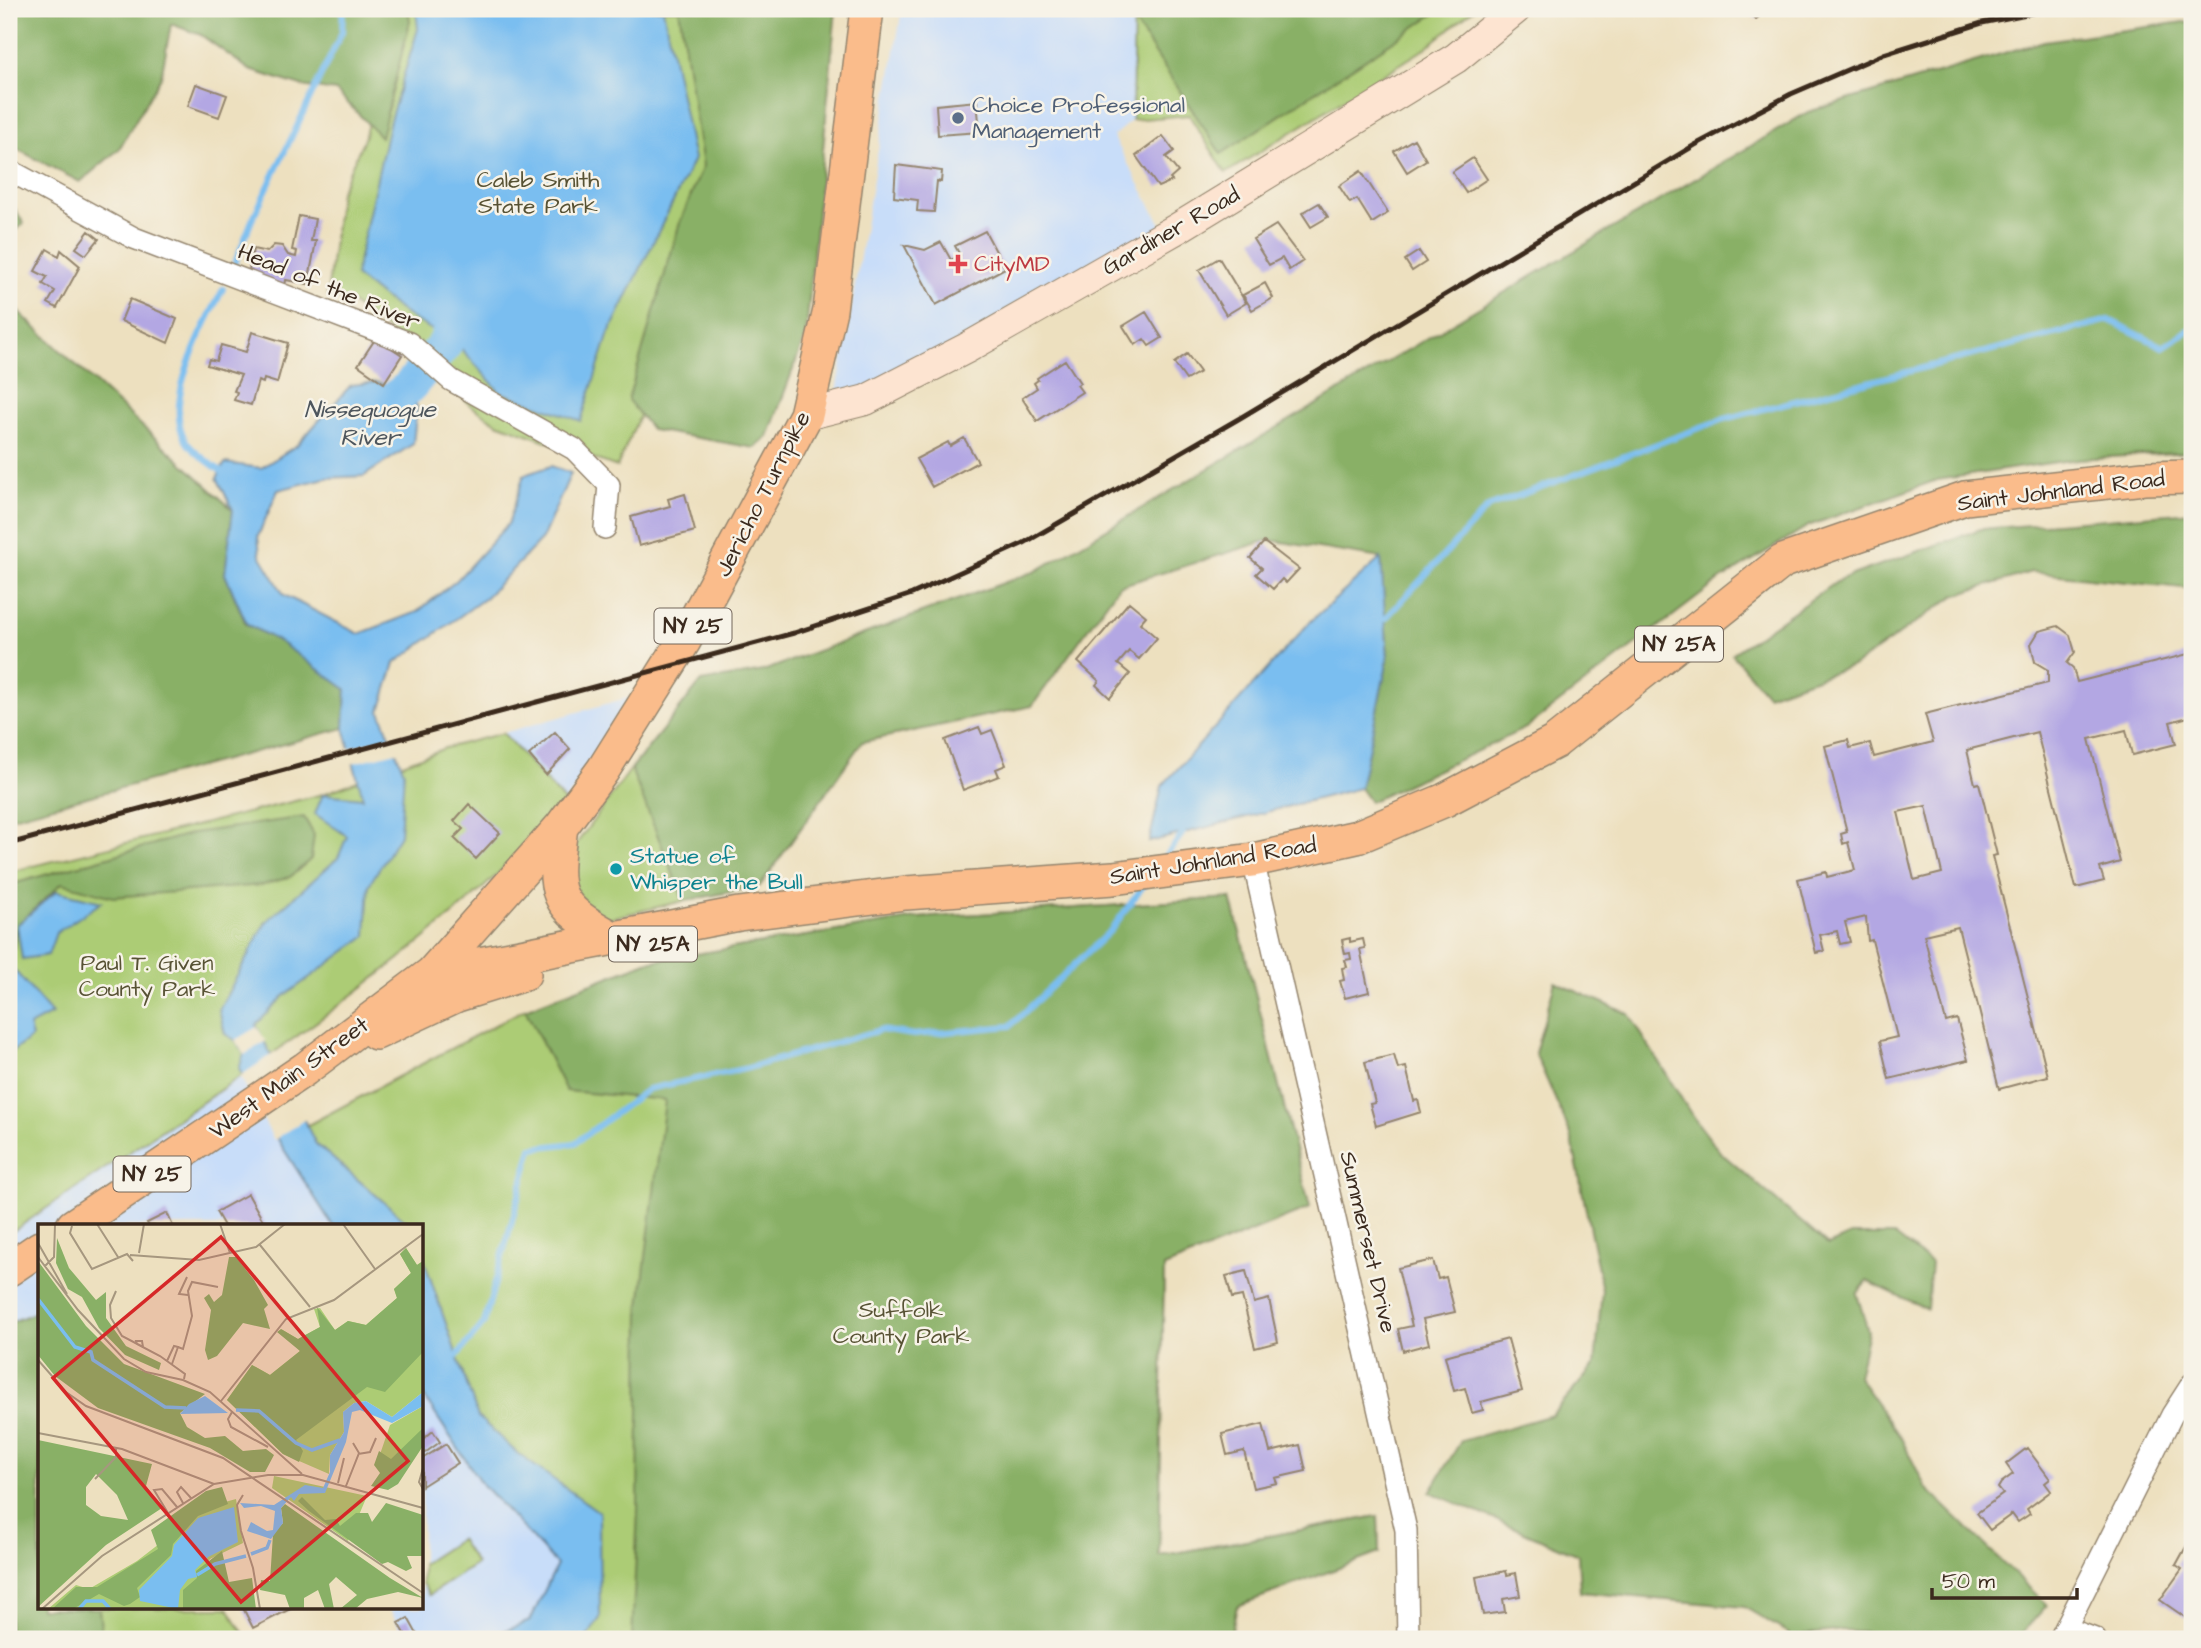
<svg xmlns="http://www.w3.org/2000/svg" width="2201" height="1648" viewBox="0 0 2201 1648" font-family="'Architects Daughter',sans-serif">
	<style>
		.built { fill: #c8ddf9 }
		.green { fill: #accc74; stroke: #747b49; stroke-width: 2 }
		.forest { fill: #89b066; stroke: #626d42; stroke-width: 2 }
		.water { fill: #7abef0; stroke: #5a7487; stroke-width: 2 }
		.pier { fill: #ede0bf }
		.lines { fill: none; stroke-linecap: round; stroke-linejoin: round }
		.stream { stroke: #7abef0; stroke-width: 6 }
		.river { stroke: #7abef0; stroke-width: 35 }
		.building { fill: #b3a7e3; fill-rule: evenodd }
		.minor-casing { stroke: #94856e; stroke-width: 24 }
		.secondary-casing { stroke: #94856e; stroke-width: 32 }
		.primary-casing { stroke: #94856e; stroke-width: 36 }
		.minor { stroke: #fff; stroke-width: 21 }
		.secondary { stroke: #fde4d1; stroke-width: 30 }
		.primary { stroke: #fabc8b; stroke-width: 33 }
		.rail { stroke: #3b2a1e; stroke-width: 5 }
		.service-dot { fill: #5c6f8a; stroke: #f7f3e8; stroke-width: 2.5 }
		.health-dot { fill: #e0444e; stroke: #f7f3e8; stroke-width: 2.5 }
		.culture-dot { fill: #0f9aa8; stroke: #f7f3e8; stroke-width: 2.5 }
		.labels { text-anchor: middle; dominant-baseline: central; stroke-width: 5; stroke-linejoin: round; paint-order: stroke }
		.shield { fill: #f7f3e8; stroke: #73665b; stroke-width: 2 }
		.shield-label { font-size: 21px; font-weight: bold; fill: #3b2a1e }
		.service-label { font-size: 23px; fill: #4e5e75; stroke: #f7f3e8; text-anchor: start }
		.park-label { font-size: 23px; fill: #575234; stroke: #f7f3e8 }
		.street-label { font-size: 23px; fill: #3b2a1e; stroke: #f7f3e8 }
		.health-label { font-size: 23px; fill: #be3a42; stroke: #f7f3e8; text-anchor: start }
		.culture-label { font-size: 23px; fill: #0d838f; stroke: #f7f3e8; text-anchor: start }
		.water-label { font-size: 24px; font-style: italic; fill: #4e565d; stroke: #f7f3e8 }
		.inset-river { fill: none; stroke: #7abef0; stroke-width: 3.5 }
		.inset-road { fill: none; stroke: #a6977f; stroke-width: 2 }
		.view { fill: #d62828; fill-opacity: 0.15; stroke: #d62828; stroke-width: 3.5 }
		.inset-edge { fill: none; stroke: #3b2a1e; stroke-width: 3.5 }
	</style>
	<rect width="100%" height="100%" fill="#f7f3e8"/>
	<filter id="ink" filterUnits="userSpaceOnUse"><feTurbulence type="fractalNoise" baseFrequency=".0143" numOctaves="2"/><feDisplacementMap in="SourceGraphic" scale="14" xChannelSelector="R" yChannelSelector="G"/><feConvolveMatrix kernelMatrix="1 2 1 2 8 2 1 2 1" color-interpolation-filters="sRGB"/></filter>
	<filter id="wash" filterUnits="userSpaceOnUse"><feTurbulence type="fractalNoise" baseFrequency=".00686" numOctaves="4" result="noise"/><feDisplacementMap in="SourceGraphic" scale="28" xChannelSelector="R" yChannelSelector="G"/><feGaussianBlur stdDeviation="1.57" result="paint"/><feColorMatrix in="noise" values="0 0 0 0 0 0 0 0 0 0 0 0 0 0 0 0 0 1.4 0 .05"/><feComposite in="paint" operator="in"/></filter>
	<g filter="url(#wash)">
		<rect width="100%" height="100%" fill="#ede0bf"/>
		<path class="built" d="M902,9H1068L1130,15L1134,19L1132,120L1113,136L1163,228L908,372L836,398Z
			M638,695L565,802L503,733Z
			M241,1073L283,1148L333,1226H40V1322L34,1313L9,1323V1234Z
			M422,1394L481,1483L557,1565L530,1621L485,1639H406L389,1608H422Z"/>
		<path class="green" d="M390,9H716L706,264L617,467L497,423L470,405L410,347L349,301L327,296L340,192L364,139L381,72Z
			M1134,9H1474L1423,50L1226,173L1189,115L1132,120Z
			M503,733L565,802C538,830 513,861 484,887C339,1018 169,1123 9,1234V872L323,794L445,748Z
			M631,769L684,901L610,918L580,911L566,858Z
			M1231,898L1310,1208L1164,1267L1159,1556L1378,1516L1379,1553L1237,1606L1230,1639H586L600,1618L516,1453L478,1417L422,1254V1226H412L316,1144L306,1126L525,1009L647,962L917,918Z
			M460,1539L476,1564L429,1595L422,1583V1564Z
			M65,1608H228L247,1639H71Z"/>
		<path class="forest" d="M9,9H408L410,21L381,137L336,91L301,86L250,70L201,35L171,24L161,77L119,149L80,182L9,145Z
			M679,9H836L806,334L768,437L755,448L652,430L628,400L680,222L703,166Z
			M1071,9H1442L1221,154L1130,15Z
			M2192,21V452L2077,459L1937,480L1808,526L1720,580L1526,728L1370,802L1360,788L1388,659L1381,558L1269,540L1119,586L1032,706L862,742L760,886L684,901L631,769L701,682L763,671L1036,571L1808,112L2044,41Z
			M9,200L24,223L9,236Z
			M9,303L233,510L225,574L246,624L280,642L346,689L344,728L9,818Z
			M2192,512V589L2031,572L1954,596L1855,665L1767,695L1732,654L1841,579L1981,529Z
			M304,817L314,835L311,859L290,877L263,885L113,897L62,883L17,925L13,950L9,948V885L193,833Z
			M1231,898L1310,1208L1164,1267L1159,1556L1378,1516L1379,1553L1237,1606L1230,1639H632L638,1510L640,1306L665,1100L566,1091L525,1009L647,962L917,918Z
			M1555,982L1629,1014L1691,1114L1720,1152L1828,1245L1851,1235H1894L1931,1263L1927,1309L1867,1281L1857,1294L1868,1331L1858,1377L1901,1438L1926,1488L2047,1605L2017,1639H1951L1844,1630L1793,1636L1744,1607L1580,1592L1578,1555L1430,1492L1461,1441L1552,1415L1595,1365L1602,1290L1571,1135L1535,1053Z
			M34,1313L40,1322V1608H99L102,1639H9V1323Z"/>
		<path class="water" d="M416,9H663L694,159L609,333L581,421L500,392L458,345L408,316L355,276L390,120L418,29Z
			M377,382L401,390L417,406L413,444L364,476L325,478L278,490L258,536L260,555L284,595L359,634L417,612L457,580L508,524L524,475L551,466L571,473L542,539L485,598L395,663L380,711L404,772L400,835L369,885L366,936L283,997L256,1025L316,1144L412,1226H333L283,1148L239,1069L244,1054L235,1040L225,1034L219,1010L266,922L338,858L347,836L315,814L323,794L363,798L344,728L346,689L280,642L247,624L225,574L233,510L217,478L225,463L261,468L297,445L351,385Z
			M1381,558L1388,659L1360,788L1149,842L1162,786L1310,622Z
			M56,891L102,902L56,933L48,955L22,959L17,925Z
			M9,964L52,1014L29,1026L32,1037L9,1054Z
			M422,1254L478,1417L517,1453L599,1512L600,1618L586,1639H485L530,1621L557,1565L481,1483L422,1394Z"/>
		<path class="pier" d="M394,736L400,751L350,764L346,749Z
			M257,1027L266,1041L244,1055L235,1040Z
			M276,1052L307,1118L274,1140L240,1076Z"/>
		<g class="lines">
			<path class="stream" d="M233,268L252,220L342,32L343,9
				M223,289C205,325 159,405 188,444C197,455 215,467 227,475
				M1385,619L1488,507L1721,420L2109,320L2163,347L2192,328
				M1163,860L1183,833
				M451,1359L457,1356L484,1323L532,1148L575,1143L648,1089L748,1068L880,1030L914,1035L1010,1026L1111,930L1144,885"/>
			<path class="river" d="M366,420L408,388L445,344L466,294"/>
		</g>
		<g id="blocks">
			<path class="building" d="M1748,9H1769L1756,19Z
				M196,84L227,95L219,117L188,106Z
				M977,101L980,132L938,135L936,105Z
				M1163,136L1174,151L1166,157L1178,172L1170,179L1172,181L1158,187L1136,156Z
				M1414,139L1426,160L1407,172L1394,151Z
				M1473,158L1487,179L1466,193L1452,172Z
				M896,165L942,171L941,182L937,181L934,212L917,211L918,200L894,197Z
				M1361,171L1388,213L1372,223L1357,199L1350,203L1339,186Z
				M1319,203L1328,217L1311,227L1302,213Z
				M299,216L315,219L311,241H316L308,284L286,280L285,286L248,275L253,249L267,252L274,245L282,246L288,255L296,257L297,251L292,250Z
				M1276,225L1303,261L1289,270L1282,258L1269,265L1253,239Z
				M89,231L99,239L86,255L76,248Z
				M985,231L1005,268L936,305L904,245L925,250L941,242L951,260L960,255L955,246Z
				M47,249L59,256L61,250L80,266L57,308L48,303L55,291L43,284L47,277L35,271Z
				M1419,251L1426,262L1412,271L1405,260Z
				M1219,258L1246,303L1226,315L1199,270Z
				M1265,283L1273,298L1252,310L1243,295Z
				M130,299L177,319L168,343L121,321Z
				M1146,312L1162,338L1149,346L1144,339L1135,345L1123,326Z
				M252,332L288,343L277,383L264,379L263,383L258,381L251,405L234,400L237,392L234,391L241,375L207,365L209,359L216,361L221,345L246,352Z
				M376,338L402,355L384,383L358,365Z
				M1187,354L1200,372L1186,380L1174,363Z
				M1065,360L1080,383L1077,385L1082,392L1037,421L1022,398L1037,388L1034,383L1038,380L1037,378Z
				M964,438L978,462L932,487L916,459L948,442L950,446Z
				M685,494L695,531L639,546L631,517L670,506L668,499Z
				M1264,542L1299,569L1286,583L1282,579L1273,589L1256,574L1262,568L1250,558Z
				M1129,602L1146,616L1140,623L1157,638L1139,659L1129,651L1118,664L1130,674L1110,698L1096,685L1099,681L1078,662Z
				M2058,626L2070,635L2075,652L2067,663L2073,668L2077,682L2192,653V716L2170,722L2176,744L2132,755L2126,730L2089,739L2120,862L2100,868L2104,881L2076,888L2037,732L1967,750L1975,784L1979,783L1997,855L1992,856L2048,1076L1999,1089L1958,927L1924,935L1946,1022L1957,1019L1968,1060L1889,1079L1880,1041L1897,1037L1872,940L1868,941L1866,917L1845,922L1850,942L1840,944L1837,931L1820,935L1824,951L1816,953L1798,879L1826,872L1827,877L1855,870L1848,842L1843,844L1841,834L1847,832L1825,746L1848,740L1850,748L1870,743L1874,757L1933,742L1925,714L2048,683V670L2035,662L2031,644L2039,631ZM1926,806L1942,873L1914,880L1898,812Z
				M979,727L982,734L992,730L1006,765L996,769L999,776L963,790L945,740Z
				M555,732L570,749L546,775L529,755Z
				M469,804L500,833L476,859L454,838L463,829L454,821Z
				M1350,938V942L1363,939L1365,948L1360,949L1369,992L1345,998L1340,981L1344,980L1342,968L1347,967L1345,960L1351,959L1350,953L1345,954L1342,940Z
				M1394,1055L1398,1069L1406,1067L1414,1101L1418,1100L1421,1112L1376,1126L1370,1104L1375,1103L1365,1062Z
				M248,1194L266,1226H224L216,1212Z
				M167,1213L173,1226H149L147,1223Z
				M1433,1260L1438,1279L1446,1277L1455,1312L1423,1319L1429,1344L1403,1351L1398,1329L1412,1326L1398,1268Z
				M1246,1271L1254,1303L1269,1299L1278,1342L1255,1348L1242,1296L1232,1298L1226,1276Z
				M1508,1339L1522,1391L1481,1402L1483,1410L1472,1413L1465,1388L1454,1391L1445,1356Z
				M1263,1424L1270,1452L1300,1445L1306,1471L1275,1478L1277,1483L1253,1488L1244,1451L1227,1455L1222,1434Z
				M433,1431L440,1442L422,1455V1440Z
				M446,1444L458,1463L422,1486V1459Z
				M2027,1448L2050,1479L2045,1483L2051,1491L2027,1509L2030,1514L2018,1522L2012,1514L1990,1530L1977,1513L2003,1494L1998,1488L2001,1483L2013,1474L2006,1464Z
				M2192,1536V1610L2186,1618L2160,1600L2182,1569L2176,1565Z
				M1506,1571L1507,1575L1516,1573L1520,1596L1503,1599L1505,1612L1483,1615L1476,1577Z
				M243,1608H292L253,1628Z
				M408,1618L418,1636L412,1639H408L399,1623Z"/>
		</g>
	</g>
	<g filter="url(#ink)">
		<use href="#blocks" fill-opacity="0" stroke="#94856e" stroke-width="2"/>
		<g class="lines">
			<defs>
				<path id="minor" d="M9,170L134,238L409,343L451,380L574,449L609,485L605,528
					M1253,860L1406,1530L1408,1639
					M2066,1628L2095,1639
					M2060,1639L2172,1415L2192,1384"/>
				<path id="secondary" d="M806,415L866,400L967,348L1178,228L1456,58L1516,9"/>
				<path id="primary" d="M561,827C552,893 552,905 613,938
					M432,973L739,914L906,893L1113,878L1253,860L1357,837L1445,800L1555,742L1783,561L1965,498L2144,478L2192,477
					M376,1033L457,995L524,974
					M73,1226L305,1069L432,973L561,827L603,770L684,641L806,415L830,310L867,9
					M9,1269L40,1248"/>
			</defs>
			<use href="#minor" class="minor-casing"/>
			<use href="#secondary" class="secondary-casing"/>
			<use href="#primary" class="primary-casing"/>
			<use href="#minor" class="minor"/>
			<use href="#secondary" class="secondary"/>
			<use href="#primary" class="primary"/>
			<path class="rail" d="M9,844L794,633L912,594L1024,543L1240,418L1695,145L1791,94L1884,54L1982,23L2051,9"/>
		</g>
	</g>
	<circle class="service-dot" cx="958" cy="118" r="7"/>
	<path class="health-dot" d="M954.5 253.5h7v7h7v7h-7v7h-7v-7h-7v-7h7z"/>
	<circle class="culture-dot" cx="616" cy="869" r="7"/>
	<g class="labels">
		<g class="shield">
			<rect x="654.5" y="608.5" width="77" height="35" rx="5"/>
			<rect x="1635" y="626.5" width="88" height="35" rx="5"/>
			<rect x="609" y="926.5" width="88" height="35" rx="5"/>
			<rect x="113.5" y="1156.5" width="77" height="35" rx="5"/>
		</g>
		<g class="shield-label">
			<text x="693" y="626">NY 25</text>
			<text x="1679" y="644">NY 25A</text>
			<text x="653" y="944">NY 25A</text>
			<text x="152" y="1174">NY 25</text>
		</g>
		<g class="service-label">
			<text x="972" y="105">Choice Professional<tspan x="972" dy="26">Management</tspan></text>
		</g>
		<g class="park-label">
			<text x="538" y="180">Caleb Smith<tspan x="538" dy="26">State Park</tspan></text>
			<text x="147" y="963">Paul T. Given<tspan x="147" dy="26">County Park</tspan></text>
			<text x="901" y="1310">Suffolk<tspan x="901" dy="26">County Park</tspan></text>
		</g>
		<g class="street-label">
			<text transform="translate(1171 231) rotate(-30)">Gardiner Road</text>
			<text transform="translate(329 287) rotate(22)">Head of the River</text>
			<text transform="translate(2061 491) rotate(-7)">Saint Johnland Road</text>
			<text transform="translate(763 494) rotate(-63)">Jericho Turnpike</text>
			<text transform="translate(1213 861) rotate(-9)">Saint Johnland Road</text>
			<text transform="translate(289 1078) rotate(-36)">West Main Street</text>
			<text transform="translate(1368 1242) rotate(77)">Summerset Drive</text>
		</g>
		<g class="health-label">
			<text x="974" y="264">CityMD</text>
		</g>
		<g class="culture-label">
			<text x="630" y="856">Statue of<tspan x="630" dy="26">Whisper the Bull</tspan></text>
		</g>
		<g class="water-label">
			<text x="370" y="410">Nissequogue<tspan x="370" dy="28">River</tspan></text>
		</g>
	</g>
	<g transform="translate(38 1224)">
		<rect width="385" height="385" fill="#ede0bf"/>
		<path d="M368,24L379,41L385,37V168L354,193L328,177L316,179L305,188L306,208L292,231L291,250L245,230L189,176L214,141L232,151L262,127L243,105L260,115L282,103L276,85L282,84L297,106L310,97L328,101L359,74L356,65L373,49L362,30ZM385,182V205L355,240L338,242L352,201ZM236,252L329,272L310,317L234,264ZM198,275L205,319L172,335L147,373V385H10L38,361L51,365L99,337L169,283Z" fill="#accc74"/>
		<path d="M19,14L31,44L58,76L68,68V94L88,122L123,139L121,146L87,131L61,104L44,73L30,65L18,39ZM368,24L379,41L385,37V128L347,168L329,163L258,216L265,227L261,238L245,230L189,176L214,141L232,151L262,127L239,108L243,105L260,115L282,103L279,83L297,106L310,97L328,101L359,74L356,65L373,49L362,30ZM191,33H198L216,56L230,81L226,85L232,105L205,99L179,132L170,136L167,126L173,86L166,74L171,70L176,78L184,71ZM0,37L48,102L86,140L167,170L142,189L149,203L167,214L187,212L205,227L228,225L236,231L227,248H212L172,224L60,184L17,152L0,131ZM385,204V222L360,260L350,266L333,262L342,249L336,241L341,227L353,235ZM0,216L114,240L108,262L124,284L68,321L0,383ZM58,250L79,271L90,296L63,292L48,281V263ZM184,263L190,280L160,292L135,320L133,331L99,364L102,373L92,380L86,382L61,370L35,385H14L38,363H59L120,325L113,306L168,267ZM264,273L287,296L298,295L302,302L318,289H330L334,298L348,279L385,291V332H369L374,344L368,347L350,338L344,340L271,287L260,277ZM247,280L352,354L385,374L360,368L329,375L317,385H302L319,371L298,353L291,360L296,385H287L280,366L266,374V385H252L247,371L222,366L223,356L232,357L235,310L245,299L243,284ZM184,327L191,358L214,354L218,385H145V366L159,354L158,347Z" fill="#89b066" fill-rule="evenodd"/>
		<path d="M385,168V182L354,199L322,186L314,188L308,218L287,269L261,270L256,277L253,273L243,284L245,299L233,315L209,307L213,298L229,307L235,306L237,287L223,282L206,284L202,279L236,281L267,261L285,264L292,248V231L306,208L305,188L316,179L328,177L354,193ZM167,172L190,189L142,190L151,180ZM196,283L200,318L170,333L157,346L159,353L150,355L142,366L140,385L102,377L101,366L134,332L136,321L160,294Z" fill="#7abef0"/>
		<path class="inset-river" d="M0,75L37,123L53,128L55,136L127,183L148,184M198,186L221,187L258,219L274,226L302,216M213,330L229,324L232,316M159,351L177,340L208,332M41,385L48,377H65L72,385"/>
		<path class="inset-road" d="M59,0L80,33M182,0L192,29M305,0L337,45M34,2L32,9L54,45L89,30L95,37M0,19L29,70M222,21L272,83M101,29L106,0M92,31L161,36L218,23L247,0M0,33L40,86L86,135L108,148L145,156L172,168L264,250M7,42L16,33L17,0M149,53L141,70L150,71M78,67L72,81L73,94L84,112L105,123M105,123L104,117H98L99,120L122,132L147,150L146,155M140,123L145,125L154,92L150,67L154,58L180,63M0,136L28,168L48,182L185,234L385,369M129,137L136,122L140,123L134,140M183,177L248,95L296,76L385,10M194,188L190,195L193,203L230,223M0,209L84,225L176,260M320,230L332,228L338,214M385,244L381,258L385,265M57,255L78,233V224M300,259L306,234M308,262L321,229L315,219M205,271L199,281L203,307L215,344L222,385M145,279L139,268L143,263L153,274M130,289L116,266L124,265L139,283M4,385L64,332L176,260L230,251H265L385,284"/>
		<path class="view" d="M183,13L370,237L203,378L15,154Z"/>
		<rect width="385" height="385" class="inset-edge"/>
	</g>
	<rect width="2201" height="1648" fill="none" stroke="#f7f3e8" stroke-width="35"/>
	<path d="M1932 1588v10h145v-10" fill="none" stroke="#3b2a1e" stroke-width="3.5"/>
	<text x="1942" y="1588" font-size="21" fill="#3b2a1e" stroke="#f7f3e8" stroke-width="5" paint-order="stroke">50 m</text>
</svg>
